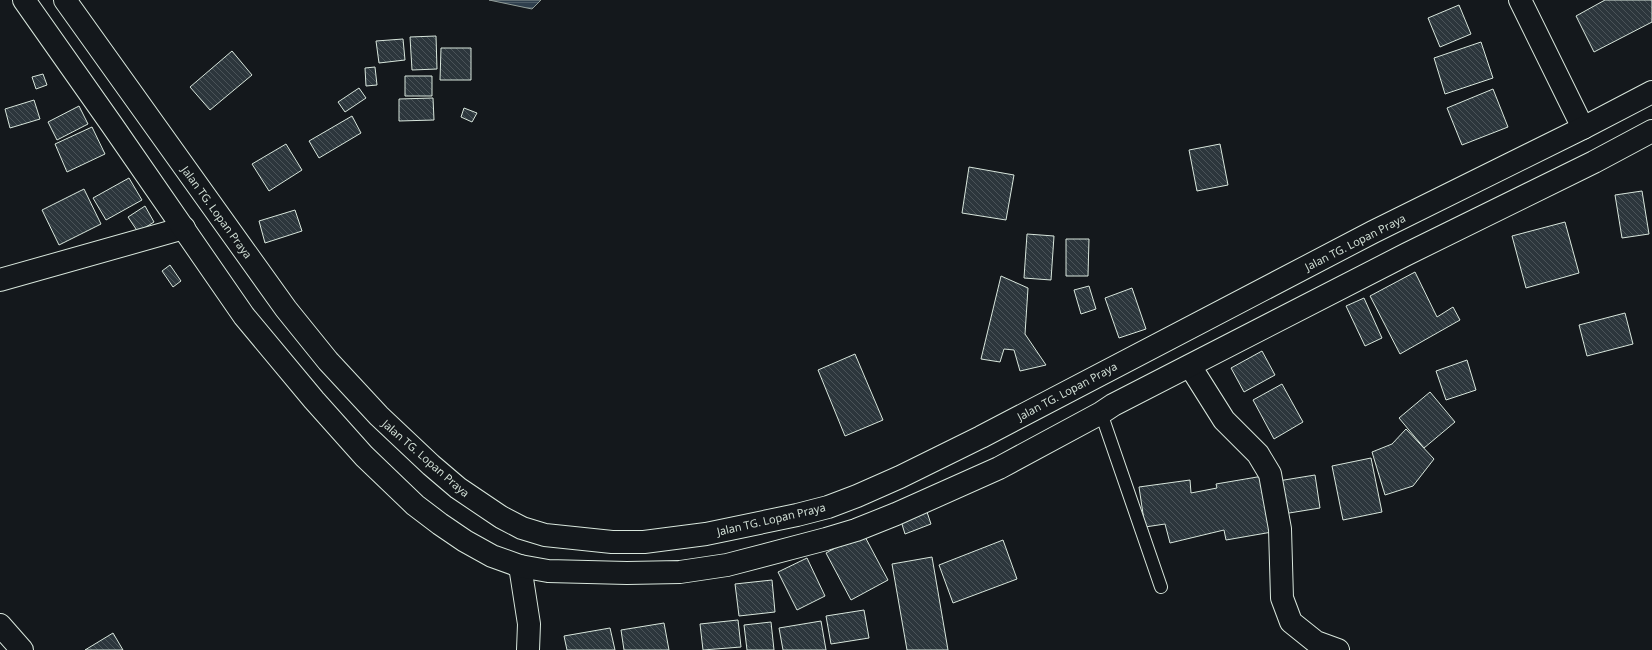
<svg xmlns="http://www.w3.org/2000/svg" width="1652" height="650" viewBox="0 0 1652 650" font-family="'Open Sans',sans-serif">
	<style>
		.water { fill: url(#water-rules); stroke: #939e99 }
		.building { fill: url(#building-back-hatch); stroke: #d8e6dc }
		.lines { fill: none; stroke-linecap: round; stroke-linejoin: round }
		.lane-casing { stroke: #d8e6dc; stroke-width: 14 }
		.street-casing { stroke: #d8e6dc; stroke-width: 24 }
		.highway-casing { stroke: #d8e6dc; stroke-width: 24 }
		.lane { stroke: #14181c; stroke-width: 12 }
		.street { stroke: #14181c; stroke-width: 22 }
		.highway { stroke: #14181c; stroke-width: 22 }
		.labels { text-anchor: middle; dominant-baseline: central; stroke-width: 3; stroke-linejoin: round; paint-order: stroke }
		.street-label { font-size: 11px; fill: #d8e6dc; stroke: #14181c }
	</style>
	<defs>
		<pattern id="water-rules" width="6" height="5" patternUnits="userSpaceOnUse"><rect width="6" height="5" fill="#2f3f4d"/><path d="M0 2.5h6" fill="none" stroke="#4c5b66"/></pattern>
		<pattern id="building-back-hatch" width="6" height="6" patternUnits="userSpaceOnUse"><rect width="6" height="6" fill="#2c363c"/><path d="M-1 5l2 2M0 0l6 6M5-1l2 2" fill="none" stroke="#4a5358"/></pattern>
	</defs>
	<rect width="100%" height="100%" fill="#14181c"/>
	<path class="water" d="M489,0H541L532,9Z"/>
	<path class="building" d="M1605,0H1652V22L1594,52L1576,16Z
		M1459,5L1471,34L1440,47L1428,18Z
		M436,36L437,69L412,70L410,37Z
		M403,39L405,60L379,63L376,41Z
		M1481,42L1493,78L1445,94L1434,58Z
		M441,48H471V80H440Z
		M232,51L252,75L210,110L190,87Z
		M375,67L377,85L366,86L365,68Z
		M43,74L47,85L36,89L32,77Z
		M405,76H432V96H405Z
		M359,88L366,98L345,112L338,102Z
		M1493,89L1508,127L1462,145L1447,108Z
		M433,98L434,120L399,121V99Z
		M34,100L40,119L10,128L5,109Z
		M79,106L88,124L57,140L48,122Z
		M464,108L477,113L472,122L461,117Z
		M352,116L361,133L319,158L309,141Z
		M92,127L105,154L67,172L55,144Z
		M286,144L302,170L269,191L252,164Z
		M1220,144L1228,185L1197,191L1189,150Z
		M969,167L1014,175L1006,220L962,213Z
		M129,178L142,200L106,220L93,198Z
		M84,189L101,224L59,245L42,210Z
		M1642,191L1649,234L1622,238L1615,195Z
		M145,206L154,222L138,232L128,217Z
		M295,210L302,231L265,243L259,221Z
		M1565,222L1579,273L1526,288L1512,236Z
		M1027,234L1054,236L1051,280L1024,278Z
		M1066,239H1089L1088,276H1066Z
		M170,265L181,281L173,287L162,271Z
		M1415,272L1437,317L1453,307L1460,320L1400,354L1370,296Z
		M1001,276L1028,288L1025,334L1046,365L1020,371L1014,350L1004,349L1000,362L981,359Z
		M1089,286L1096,309L1081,314L1074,290Z
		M1132,288L1146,329L1119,338L1105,298Z
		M1364,298L1382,338L1365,346L1346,306Z
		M1625,313L1633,344L1587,356L1579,325Z
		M1262,351L1275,375L1244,392L1231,368Z
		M855,354L883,420L845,436L818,370Z
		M1467,360L1476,390L1446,400L1436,371Z
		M1282,384L1303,422L1274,439L1253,400Z
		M1430,392L1455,422L1424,448L1399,418Z
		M1406,429L1434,459L1413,486L1385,495L1372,452L1392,444Z
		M1371,458L1382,512L1343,520L1332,466Z
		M1315,475L1320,508L1283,514L1278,481Z
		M1263,476L1272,532L1226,540L1224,530L1170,543L1165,524L1145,527L1139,487L1190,480L1191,493L1217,488L1216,484Z
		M927,512L931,524L905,534L901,521Z
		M863,533L888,580L851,600L826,553Z
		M1003,540L1017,579L953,603L939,565Z
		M932,557L948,650H907L892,564Z
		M807,558L825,596L797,610L778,572Z
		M772,580L775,612L739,616L735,584Z
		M864,610L869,638L831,644L826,616Z
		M738,620L741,647L703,650L700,624Z
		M821,621L826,650H783L779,628Z
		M771,622L774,650H747L744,625Z
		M664,623L669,650H624L621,630Z
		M610,628L615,650H567L564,636Z
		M113,633L123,650H85Z"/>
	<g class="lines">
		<defs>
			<path id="lane" d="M1101,413L1161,587"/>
			<path id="street" d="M1520,0L1583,128
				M0,280L184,228
				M1190,366L1224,420L1258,454L1270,474L1280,529L1282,598L1291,622L1316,642L1338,650
				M520,566L529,624L528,650
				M0,625L22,650"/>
			<path id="highway" d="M24,0L112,125L244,316L314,400L364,456L415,505L440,524L465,541L492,556L520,566L548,571L627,573L680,572L727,565L826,539L856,530L896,514L999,468L1101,413L1113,405L1407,254L1594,162L1652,131
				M65,0L286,309L328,361L379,416L431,465L458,488L501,517L522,528L545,535L612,542H644L706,534L797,515L828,507L857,496L900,477L981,437L1373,232L1583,128L1652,92"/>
		</defs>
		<use href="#lane" class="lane-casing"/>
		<use href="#street" class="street-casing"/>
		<use href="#highway" class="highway-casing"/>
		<use href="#lane" class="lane"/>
		<use href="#street" class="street"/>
		<use href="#highway" class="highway"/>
	</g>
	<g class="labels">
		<g class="street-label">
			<text transform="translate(217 212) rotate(54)">Jalan TG. Lopan Praya</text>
			<text transform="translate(1355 242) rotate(-27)">Jalan TG. Lopan Praya</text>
			<text transform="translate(1067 391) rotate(-28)">Jalan TG. Lopan Praya</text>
			<text transform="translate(426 458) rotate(41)">Jalan TG. Lopan Praya</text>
			<text transform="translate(771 519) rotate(-13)">Jalan TG. Lopan Praya</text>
		</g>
	</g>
</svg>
